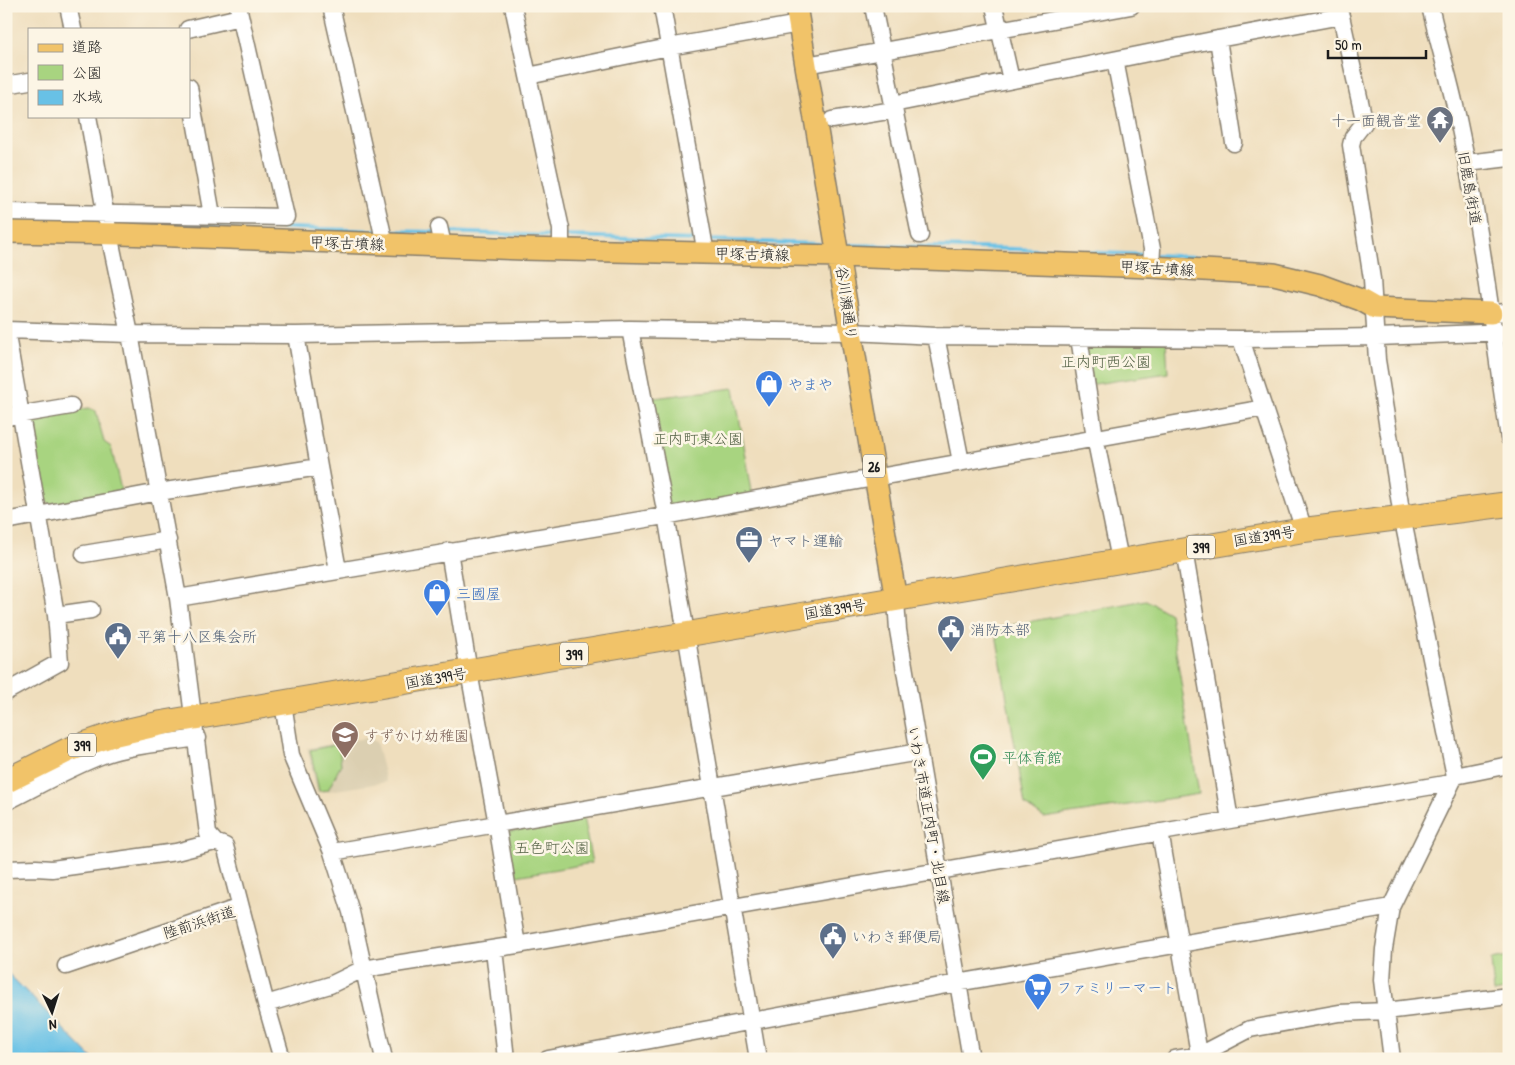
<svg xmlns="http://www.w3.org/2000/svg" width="1515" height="1065" viewBox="0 0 1515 1065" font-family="'Patrick Hand','Klee One',sans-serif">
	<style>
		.built { fill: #dbcfb1 }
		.green { fill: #a8d480; stroke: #62784e }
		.water { fill: #68c1e6; stroke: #426e81 }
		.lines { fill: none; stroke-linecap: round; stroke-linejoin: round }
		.stream { stroke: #68c1e6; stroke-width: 4 }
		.minor-casing { stroke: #867d6c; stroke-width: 19 }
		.major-casing { stroke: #867d6c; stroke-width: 24 }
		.highway-casing { stroke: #867d6c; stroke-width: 26 }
		.minor { stroke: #fff; stroke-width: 16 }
		.major { stroke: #f1c369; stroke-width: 21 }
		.highway { stroke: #f1c369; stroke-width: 24 }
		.labels { text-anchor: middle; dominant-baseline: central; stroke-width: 5; stroke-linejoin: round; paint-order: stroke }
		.shield { fill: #fcf5e5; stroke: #5f5d58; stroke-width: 1 }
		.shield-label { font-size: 14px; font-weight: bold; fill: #1c1c1c }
		.worship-label { font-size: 15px; fill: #5b616d; stroke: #fcf5e5; text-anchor: end }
		.street-label { font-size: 15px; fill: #1c1c1c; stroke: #fcf5e5 }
		.park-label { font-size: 15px; fill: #4d5c3f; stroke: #fcf5e5 }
		.shop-label { font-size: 15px; fill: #366cbe; stroke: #fcf5e5; text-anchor: start }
		.service-label { font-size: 15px; fill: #4e5e75; stroke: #fcf5e5; text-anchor: start }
		.education-label { font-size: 15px; fill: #785e54; stroke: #fcf5e5; text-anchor: start }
		.leisure-label { font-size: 15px; fill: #27864d; stroke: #fcf5e5; text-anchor: start }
	</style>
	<rect width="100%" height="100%" fill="#fcf5e5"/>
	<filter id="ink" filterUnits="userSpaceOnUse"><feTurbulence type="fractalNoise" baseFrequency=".02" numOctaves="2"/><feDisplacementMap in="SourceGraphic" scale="10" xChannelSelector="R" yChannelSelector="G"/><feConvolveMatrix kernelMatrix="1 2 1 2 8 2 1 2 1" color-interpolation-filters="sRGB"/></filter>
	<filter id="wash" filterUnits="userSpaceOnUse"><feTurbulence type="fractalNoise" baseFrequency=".0096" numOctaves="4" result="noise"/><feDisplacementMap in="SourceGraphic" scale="20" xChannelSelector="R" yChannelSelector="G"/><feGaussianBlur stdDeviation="1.12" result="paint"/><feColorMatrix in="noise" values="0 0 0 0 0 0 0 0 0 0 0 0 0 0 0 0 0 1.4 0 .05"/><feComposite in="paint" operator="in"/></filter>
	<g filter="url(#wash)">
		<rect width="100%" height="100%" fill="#efdebd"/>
		<path class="built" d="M366,738L376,742L386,782L317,793L307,748Z"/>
		<path class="green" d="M1080,339H1166L1168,373L1088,385Z
			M734,388L753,497L667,514L646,399Z
			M89,408L96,411L104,442L111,447L121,490L118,494L52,505L45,500L30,421L33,417Z
			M1146,600L1170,614L1199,794L1044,818L1025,805L995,628Z
			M339,744L341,765L328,790L319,791L310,750Z
			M583,817L592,863L511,877L502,836L507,832Z
			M1509,957V990L1494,993L1491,960Z"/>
		<path class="water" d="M6,971L93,1059H6Z"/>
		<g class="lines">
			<path class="stream" d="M132,222L377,231
				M386,231L437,232
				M444,232L557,236
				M566,236L699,240
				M709,240L819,244
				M850,245L1016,249L1147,255
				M1156,255L1216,258"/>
		</g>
	</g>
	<g filter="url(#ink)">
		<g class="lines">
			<defs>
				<path id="minor" d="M68,6L73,29
					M331,6L383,235L380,243
					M513,6L561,229V249
					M662,6L706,254
					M873,6L893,104L1218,39L1341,16L1363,115L1364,123L1353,137L1351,145L1372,279L1377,360L1402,516L1455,776L1391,907L1384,949L1382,980L1392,1059
					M994,6L1011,80
					M1430,6C1439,46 1451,84 1459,124C1481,227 1493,333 1509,438
					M188,29L240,17
					M1218,39L1234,143
					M1115,60L1152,249L1151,267
					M806,65L1131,6
					M528,76L669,47L799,24
					M6,85L29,81
					M189,87L212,215
					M893,104L920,235
					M88,116L109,234L130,334L178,598L208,834L215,842L225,846L266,1004L282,1059
					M832,120L894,110
					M1467,163L1509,158
					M6,212L286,217L238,6
					M439,227L443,245
					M1491,313L1509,312
					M630,329L666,515L758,1059
					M6,330L130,334L296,335L630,329L851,332L936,336L1241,339L1377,337L1509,332
					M6,330L56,615L60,662L6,692
					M296,335L319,467L338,570
					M936,336L961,462
					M1079,338L1095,437L1120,560
					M1241,339L1304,530
					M6,417L71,406
					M6,521L159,492L319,467
					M1184,550L1230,820
					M449,551L469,672L497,824L919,752
					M84,554L168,540
					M178,598C342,569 506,544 670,515C868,479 1066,442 1264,408
					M896,600L898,630L971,1059
					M56,615L91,610
					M283,703L291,755L332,852L497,824L517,945
					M1455,776L1509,765
					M6,802C38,786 69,768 103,755C131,745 167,743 197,738
					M1160,832L1200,1059
					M332,852L351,912L384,1059
					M6,869L36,868L52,869L176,852L215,842
					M494,949L506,1059
					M66,966L240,907
					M266,1004L330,985L363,969L517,945L1230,820L1451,783
					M548,1059L957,983L1391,907
					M1175,1059L1200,1055L1250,1029L1339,1013L1386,1011L1509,996"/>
				<path id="major" d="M796,6C831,204 864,402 896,600
					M6,232L121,234L523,249L840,256L1151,267L1274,274L1320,285L1361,300L1375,308L1491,313"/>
				<path id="highway" d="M6,781L68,750L114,734L162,723L1304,530L1509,504"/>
			</defs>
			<use href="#minor" class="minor-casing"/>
			<use href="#major" class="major-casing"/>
			<use href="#highway" class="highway-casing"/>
			<use href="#minor" class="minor"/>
			<use href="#major" class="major"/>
			<use href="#highway" class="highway"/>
		</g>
	</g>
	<defs>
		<symbol id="temple-pin" viewBox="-11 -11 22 30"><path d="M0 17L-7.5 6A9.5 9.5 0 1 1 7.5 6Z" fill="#6b7280" stroke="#fcf5e5"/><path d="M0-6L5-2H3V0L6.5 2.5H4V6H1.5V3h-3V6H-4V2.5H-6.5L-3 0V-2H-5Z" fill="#fff"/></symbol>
		<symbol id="shop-pin" viewBox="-11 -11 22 30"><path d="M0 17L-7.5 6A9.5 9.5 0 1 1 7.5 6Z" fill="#3f7fe0" stroke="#fcf5e5"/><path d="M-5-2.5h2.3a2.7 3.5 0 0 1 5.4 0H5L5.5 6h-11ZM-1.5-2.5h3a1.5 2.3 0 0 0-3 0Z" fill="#fff"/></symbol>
		<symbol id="office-pin" viewBox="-11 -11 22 30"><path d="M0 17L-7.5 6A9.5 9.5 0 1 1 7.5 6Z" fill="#5c6f8a" stroke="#fcf5e5"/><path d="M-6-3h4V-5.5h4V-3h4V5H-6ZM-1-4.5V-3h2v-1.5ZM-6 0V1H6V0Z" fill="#fff"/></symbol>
		<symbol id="civic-pin" viewBox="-11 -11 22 30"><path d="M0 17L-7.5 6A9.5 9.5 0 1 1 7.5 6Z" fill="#5c6f8a" stroke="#fcf5e5"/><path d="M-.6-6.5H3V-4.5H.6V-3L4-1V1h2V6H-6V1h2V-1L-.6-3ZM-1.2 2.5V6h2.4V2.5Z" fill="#fff"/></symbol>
		<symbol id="school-pin" viewBox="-11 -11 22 30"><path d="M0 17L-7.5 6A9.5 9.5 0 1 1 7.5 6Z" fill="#8d6e63" stroke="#fcf5e5"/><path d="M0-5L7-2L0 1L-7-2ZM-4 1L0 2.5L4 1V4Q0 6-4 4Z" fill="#fff"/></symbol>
		<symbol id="stadium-pin" viewBox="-11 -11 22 30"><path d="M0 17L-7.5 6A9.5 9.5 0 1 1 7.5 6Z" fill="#2e9e5b" stroke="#fcf5e5"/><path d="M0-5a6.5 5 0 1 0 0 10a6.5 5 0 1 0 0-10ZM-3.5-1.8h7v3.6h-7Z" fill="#fff"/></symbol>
		<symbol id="supermarket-pin" viewBox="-11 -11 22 30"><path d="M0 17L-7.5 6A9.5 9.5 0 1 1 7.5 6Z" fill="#3f7fe0" stroke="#fcf5e5"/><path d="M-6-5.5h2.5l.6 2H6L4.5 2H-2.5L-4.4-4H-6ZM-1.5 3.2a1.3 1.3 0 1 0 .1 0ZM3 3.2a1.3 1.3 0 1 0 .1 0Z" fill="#fff"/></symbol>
	</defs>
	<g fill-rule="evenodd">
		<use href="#temple-pin" x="1424" y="104" width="32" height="43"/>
		<use href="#shop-pin" x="753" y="368" width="32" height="43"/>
		<use href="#office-pin" x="733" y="524" width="32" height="43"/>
		<use href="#shop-pin" x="421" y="577" width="32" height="43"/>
		<use href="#civic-pin" x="935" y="613" width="32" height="43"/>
		<use href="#civic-pin" x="102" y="620" width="32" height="43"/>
		<use href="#school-pin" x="329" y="719" width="32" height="43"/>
		<use href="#stadium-pin" x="967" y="741" width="32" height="43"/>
		<use href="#civic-pin" x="817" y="920" width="32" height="43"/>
		<use href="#supermarket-pin" x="1022" y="971" width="32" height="43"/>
	</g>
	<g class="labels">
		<g class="shield">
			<rect x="863" y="454.5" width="22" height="23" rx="4"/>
			<rect x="1187" y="535.5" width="28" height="23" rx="4"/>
			<rect x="560" y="642.5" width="28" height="23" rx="4"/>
			<rect x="68" y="733.5" width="28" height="23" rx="4"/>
		</g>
		<g class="shield-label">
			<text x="874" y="466">26</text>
			<text x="1201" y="547">399</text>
			<text x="574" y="654">399</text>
			<text x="82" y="745">399</text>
		</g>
		<g class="worship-label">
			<text x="1421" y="120">十一面観音堂</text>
		</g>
		<g class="street-label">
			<text transform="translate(1470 188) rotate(80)">旧鹿島街道</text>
			<text transform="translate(347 243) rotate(2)">甲塚古墳線</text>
			<text transform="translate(752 254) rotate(1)">甲塚古墳線</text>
			<text transform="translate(1157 268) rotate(3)">甲塚古墳線</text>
			<text transform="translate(847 303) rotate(82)">谷川瀬通り</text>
			<text transform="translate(1264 536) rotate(-9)">国道399号</text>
			<text transform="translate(835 609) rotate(-9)">国道399号</text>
			<text transform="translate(436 678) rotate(-10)">国道399号</text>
			<text transform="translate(929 815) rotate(80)">いわき市道正内町・北目線</text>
			<text transform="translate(199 922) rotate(-18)">陸前浜街道</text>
		</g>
		<g class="park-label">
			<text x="1106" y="361">正内町西公園</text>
			<text x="698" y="438">正内町東公園</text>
			<text x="552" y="847">五色町公園</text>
		</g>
		<g class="shop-label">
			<text x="788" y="384">やまや</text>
			<text x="456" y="593">三國屋</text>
			<text x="1057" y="987">ファミリーマート</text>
		</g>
		<g class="service-label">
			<text x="768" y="540">ヤマト運輸</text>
			<text x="970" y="629">消防本部</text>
			<text x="137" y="636">平第十八区集会所</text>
			<text x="852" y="936">いわき郵便局</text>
		</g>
		<g class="education-label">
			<text x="364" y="735">すずかけ幼稚園</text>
		</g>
		<g class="leisure-label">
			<text x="1002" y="757">平体育館</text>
		</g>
	</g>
	<rect width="1515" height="1065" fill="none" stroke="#fcf5e5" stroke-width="25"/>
	<rect x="28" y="28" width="162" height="90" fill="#fcf5e5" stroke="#a29e95"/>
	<rect x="38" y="44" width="25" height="8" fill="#f1c369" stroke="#a29e95"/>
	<text x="72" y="52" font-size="15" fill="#1c1c1c">道路</text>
	<rect x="38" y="65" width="25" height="15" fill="#a8d480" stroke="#a29e95"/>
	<text x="72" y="78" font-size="15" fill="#1c1c1c">公園</text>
	<rect x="38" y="90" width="25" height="15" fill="#68c1e6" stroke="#a29e95"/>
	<text x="72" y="102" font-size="15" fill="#1c1c1c">水域</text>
	<g transform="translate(52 1012) rotate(176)" stroke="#fcf5e5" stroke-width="4" paint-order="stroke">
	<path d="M0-4L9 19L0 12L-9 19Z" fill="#1c1c1c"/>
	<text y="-8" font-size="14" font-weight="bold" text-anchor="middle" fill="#1c1c1c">N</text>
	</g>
	<path d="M1328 50v8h98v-8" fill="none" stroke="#1c1c1c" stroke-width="2.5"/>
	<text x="1335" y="50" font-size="15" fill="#1c1c1c" stroke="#fcf5e5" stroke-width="4" paint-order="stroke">50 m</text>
</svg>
